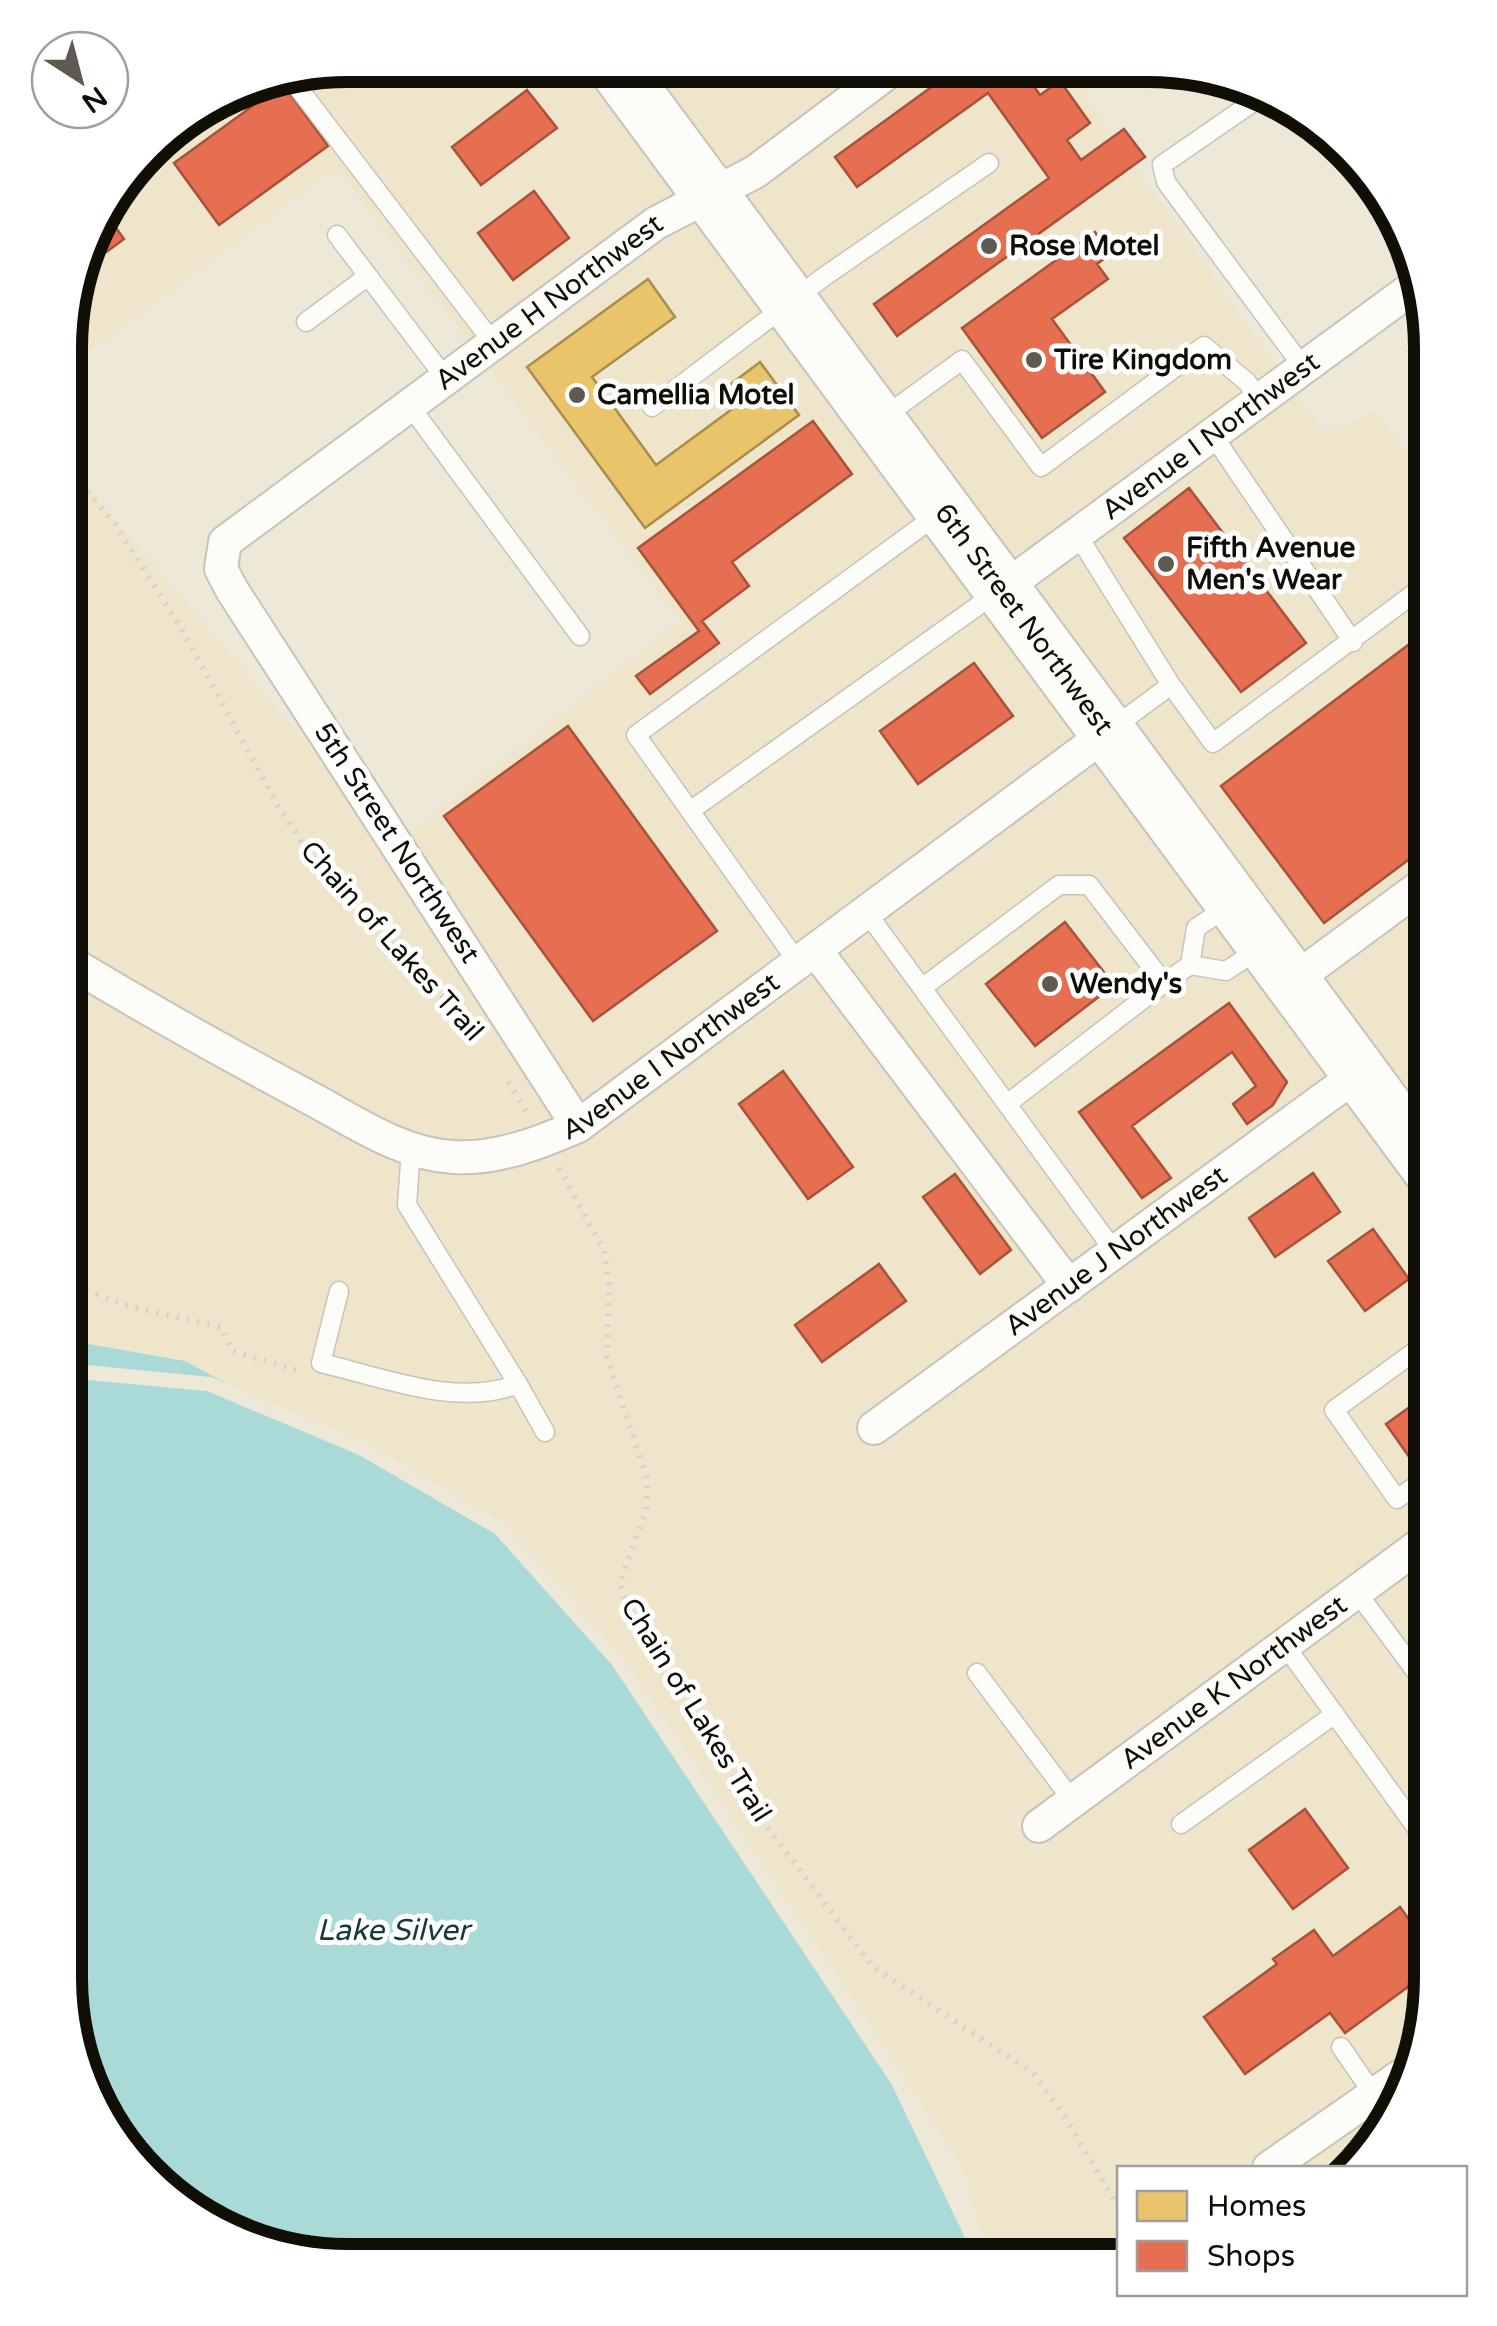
<svg xmlns="http://www.w3.org/2000/svg" width="1497" height="2326" viewBox="0 0 1497 2326" font-family="'Varela Round',sans-serif">
	<style>
		.built { fill: #efe5ca }
		.water { fill: #a9dad7 }
		.homes { fill: #e9c46a; stroke: #a88d4c; stroke-width: 2.5 }
		.shops { fill: #e76f51; stroke: #a7523a; stroke-width: 2.5 }
		.lines { fill: none; stroke-linecap: round; stroke-linejoin: round }
		.service-casing { stroke: #c8c3b8; stroke-width: 21 }
		.minor-casing { stroke: #c8c3b8; stroke-width: 36 }
		.trunk-casing { stroke: #c8c3b8; stroke-width: 59 }
		.path { stroke: #d4d3cf; stroke-width: 6; stroke-dasharray: 2.5 8; stroke-linecap: butt }
		.service { stroke: #fcfcf9; stroke-width: 18 }
		.minor { stroke: #fcfcf9; stroke-width: 32 }
		.trunk { stroke: #fcfcf9; stroke-width: 55 }
		.poi-dot { fill: #5e5a4f; stroke: #fff; stroke-width: 4 }
		.labels { text-anchor: middle; dominant-baseline: central; stroke-width: 10; stroke-linejoin: round; paint-order: stroke }
		.poi-label { font-size: 28px; font-weight: bold; fill: #110e05; stroke: #fff; text-anchor: start }
		.street-label { font-size: 28px; fill: #110e05; stroke: #fff }
		.water-label { font-size: 30px; font-style: italic; fill: #16393b; stroke: #fff }
		.rim { fill: none; stroke: #110e05; stroke-width: 12 }
	</style>
	<rect width="100%" height="100%" fill="#eee8d8"/>
	<path class="built" d="M349,65L595,66L685,188L646,209L468,340L336,168L67,368V312L95,223L161,136L241,86Z
		M635,66L865,67L745,157L714,173Z
		M926,67H1064L1276,365L1003,566L736,203L766,187Z
		M707,218L1083,728L581,1101L410,833L680,621L490,369L666,239Z
		M1297,395L1325,433L1375,411L1432,486V857L1293,958L1025,596Z
		M76,473L338,781L553,1117L490,1137L452,1140L406,1130L192,1017L66,940L67,479Z
		M1105,757L1335,1067L1071,1262L840,956Z
		M1432,901V1144L1315,987Z
		M815,976L1045,1281L851,1422L872,1452L1356,1097L1432,1199V1515L1015,1822L1038,1850L1432,1560L1431,1996L1413,2046L1242,2168H1120L1119,2261H991L960,2163L850,1993L623,1657L505,1524L366,1442L229,1385L185,1361L66,1340V980L163,1039L396,1162L452,1175L501,1171L574,1149Z
		M1390,2106L1374,2149L1349,2168H1301Z"/>
	<path class="water" d="M66,1340L185,1361L229,1385L211,1377L66,1363Z
		M66,1378L207,1391L359,1455L495,1534L612,1665L892,2085L976,2261L312,2259L177,2203L87,2086L65,1977Z"/>
	<path class="homes" d="M648,279L675,317L592,377L656,465L739,404L727,387L760,362L799,415L645,528L527,367Z"/>
	<path class="shops" d="M959,67H1020L1040,95L1060,81L1090,123L1067,140L1081,160L1124,129L1145,157L897,336L874,304L1049,178L988,93L857,187L835,157Z
		M283,84L328,146L219,225L174,163Z
		M527,90L557,128L481,185L452,147Z
		M148,153L159,167L116,201L113,198Z
		M534,191L569,238L513,280L478,233Z
		M104,211L124,239L86,267L82,263L95,223Z
		M1095,232L1111,254L1097,264L1108,279L1052,319L1105,392L1042,438L962,328Z
		M813,421L852,474L732,562L749,586L702,621L719,643L650,694L636,676L699,631L638,548Z
		M1189,488L1306,643L1241,692L1124,538Z
		M1424,633L1432,643V842L1324,923L1221,786Z
		M974,663L1013,716L918,784L880,731Z
		M568,726L717,931L593,1021L444,816Z
		M1065,922L1114,985L1035,1046L986,984Z
		M1229,1003L1287,1082L1273,1105L1247,1124L1233,1104L1256,1086L1232,1052L1132,1126L1171,1178L1142,1198L1079,1112Z
		M783,1071L853,1167L808,1199L739,1104Z
		M1313,1173L1340,1212L1275,1257L1249,1218Z
		M955,1174L1011,1250L980,1274L923,1197Z
		M1373,1229L1409,1279L1365,1311L1328,1261Z
		M879,1264L906,1301L822,1362L795,1325Z
		M1432,1391V1458L1417,1468L1386,1424Z
		M1305,1809L1348,1868L1293,1909L1249,1850Z
		M1400,1907L1431,1950V1970L1345,2033L1330,2013L1245,2074L1204,2017L1277,1964L1273,1959L1314,1930L1333,1956Z"/>
	<g class="lines">
		<defs>
			<path id="service" d="M290,77L494,344
				M1259,98L1162,165L1166,182L1303,367
				M337,235L446,379
				M306,322L368,276
				M410,406L580,636
				M652,407L825,276L989,163
				M881,419L962,360L1041,467L1204,346L1247,382L1259,400
				M1212,434L1353,642
				M1077,534L1171,685
				M1110,730L1171,685L1213,743L1432,580
				M690,811L996,593
				M1229,906L1196,928L1190,965L1226,971L1259,949
				M867,913L922,988
				M799,964L636,735L937,515
				M1007,1104L1164,983
				M1115,1252L922,988L1059,885H1089L1164,983L1190,965
				M339,1291L321,1363C382,1377 457,1408 518,1384L407,1205L411,1149
				M518,1384L545,1432
				M1432,1474L1397,1499L1334,1410L1432,1339
				M1417,1484L1432,1506
				M1356,1591L1431,1692
				M1284,1644L1431,1848
				M977,1673L1072,1800
				M1181,1824L1335,1714
				M1341,2047L1374,2095"/>
			<g id="minor">
				<path id="s1" d="M1001,590L1419,283"/>
				<path d="M816,951L1069,1286"/>
				<path id="s2" d="M66,960C147,1009 229,1055 312,1099C357,1123 401,1154 453,1157C495,1160 540,1143 578,1126L1107,733"/>
				<path d="M1291,982L1432,878"/>
				<path id="s3" d="M578,1126L232,590L221,569L225,542L656,223L755,172L895,67"/>
				<path id="s4" d="M874,1428L1359,1073"/>
				<path id="s5" d="M1039,1826L1432,1536"/>
				<path d="M1269,2168L1401,2076"/>
			</g>
			<g id="trunk">
				<path id="s6" d="M615,66L1432,1171"/>
			</g>
		</defs>
		<use href="#service" class="service-casing"/>
		<use href="#minor" class="minor-casing"/>
		<use href="#trunk" class="trunk-casing"/>
		<path class="path" d="M67,467L115,524L181,628L279,808L318,866L480,1037
			M508,1082L528,1114
			M559,1168L604,1251L609,1284L607,1358L648,1481L646,1510L620,1583L628,1611L756,1812L872,1966L1033,2073L1063,2114L1120,2209
			M66,1284L132,1307L221,1327L232,1351L301,1371"/>
		<use href="#service" class="service"/>
		<use href="#minor" class="minor"/>
		<use href="#trunk" class="trunk"/>
	</g>
	<g class="poi-dot">
		<circle cx="989" cy="246" r="10"/>
		<circle cx="1034" cy="360" r="10"/>
		<circle cx="577" cy="395" r="10"/>
		<circle cx="1166" cy="564" r="10"/>
		<circle cx="1050" cy="984" r="10"/>
	</g>
	<g class="labels">
		<g class="poi-label">
			<text x="1009" y="246">Rose Motel</text>
			<text x="1054" y="360">Tire Kingdom</text>
			<text x="597" y="395">Camellia Motel</text>
			<text x="1186" y="548">Fifth Avenue<tspan x="1186" dy="32">Men's Wear</tspan></text>
			<text x="1070" y="984">Wendy's</text>
		</g>
		<g class="street-label">
			<text stroke="none"><textPath href="#s3" startOffset="1092">Avenue H Northwest</textPath></text>
			<text stroke="none"><textPath href="#s1" startOffset="260">Avenue I Northwest</textPath></text>
			<text stroke="none"><textPath href="#s6" startOffset="688">6th Street Northwest</textPath></text>
			<text transform="translate(397 843) rotate(57)">5th Street Northwest</text>
			<text transform="translate(392 941) rotate(48)">Chain of Lakes Trail</text>
			<text stroke="none"><textPath href="#s2" startOffset="682">Avenue I Northwest</textPath></text>
			<text stroke="none"><textPath href="#s4" startOffset="300">Avenue J Northwest</textPath></text>
			<text stroke="none"><textPath href="#s5" startOffset="242">Avenue K Northwest</textPath></text>
			<text transform="translate(696 1710) rotate(58)">Chain of Lakes Trail</text>
		</g>
		<g class="water-label">
			<text x="393" y="1930">Lake Silver</text>
		</g>
	</g>
	<path d="M0 0H1497V2326H0ZM348 82H1148A266 266 0 0 1 1414 348V1978A266 266 0 0 1 1148 2244H348A266 266 0 0 1 82 1978V348A266 266 0 0 1 348 82Z" fill="#fff" fill-rule="evenodd"/>
	<path class="rim" d="M348 82H1148A266 266 0 0 1 1414 348V1978A266 266 0 0 1 1148 2244H348A266 266 0 0 1 82 1978V348A266 266 0 0 1 348 82Z"/>
	<rect x="1117" y="2166" width="350" height="130" fill="#ffffff" stroke="#a09f9b" stroke-width="2.5"/>
	<rect x="1137" y="2191" width="50" height="30" fill="#e9c46a" stroke="#a09f9b" stroke-width="2.5"/>
	<text x="1207" y="2216" font-size="30" fill="#110e05">Homes</text>
	<rect x="1137" y="2241" width="50" height="30" fill="#e76f51" stroke="#a09f9b" stroke-width="2.5"/>
	<text x="1207" y="2266" font-size="30" fill="#110e05">Shops</text>
	<g transform="translate(80 80) rotate(144)"><circle r="48" fill="#ffffff" stroke="#a09f9b" stroke-width="2.5"/>
	<path d="M0-8L18 38L0 25L-18 38Z" fill="#5e5a4f"/>
	<text y="-15" font-size="28" font-weight="bold" text-anchor="middle" fill="#110e05">N</text>
	</g>
</svg>
